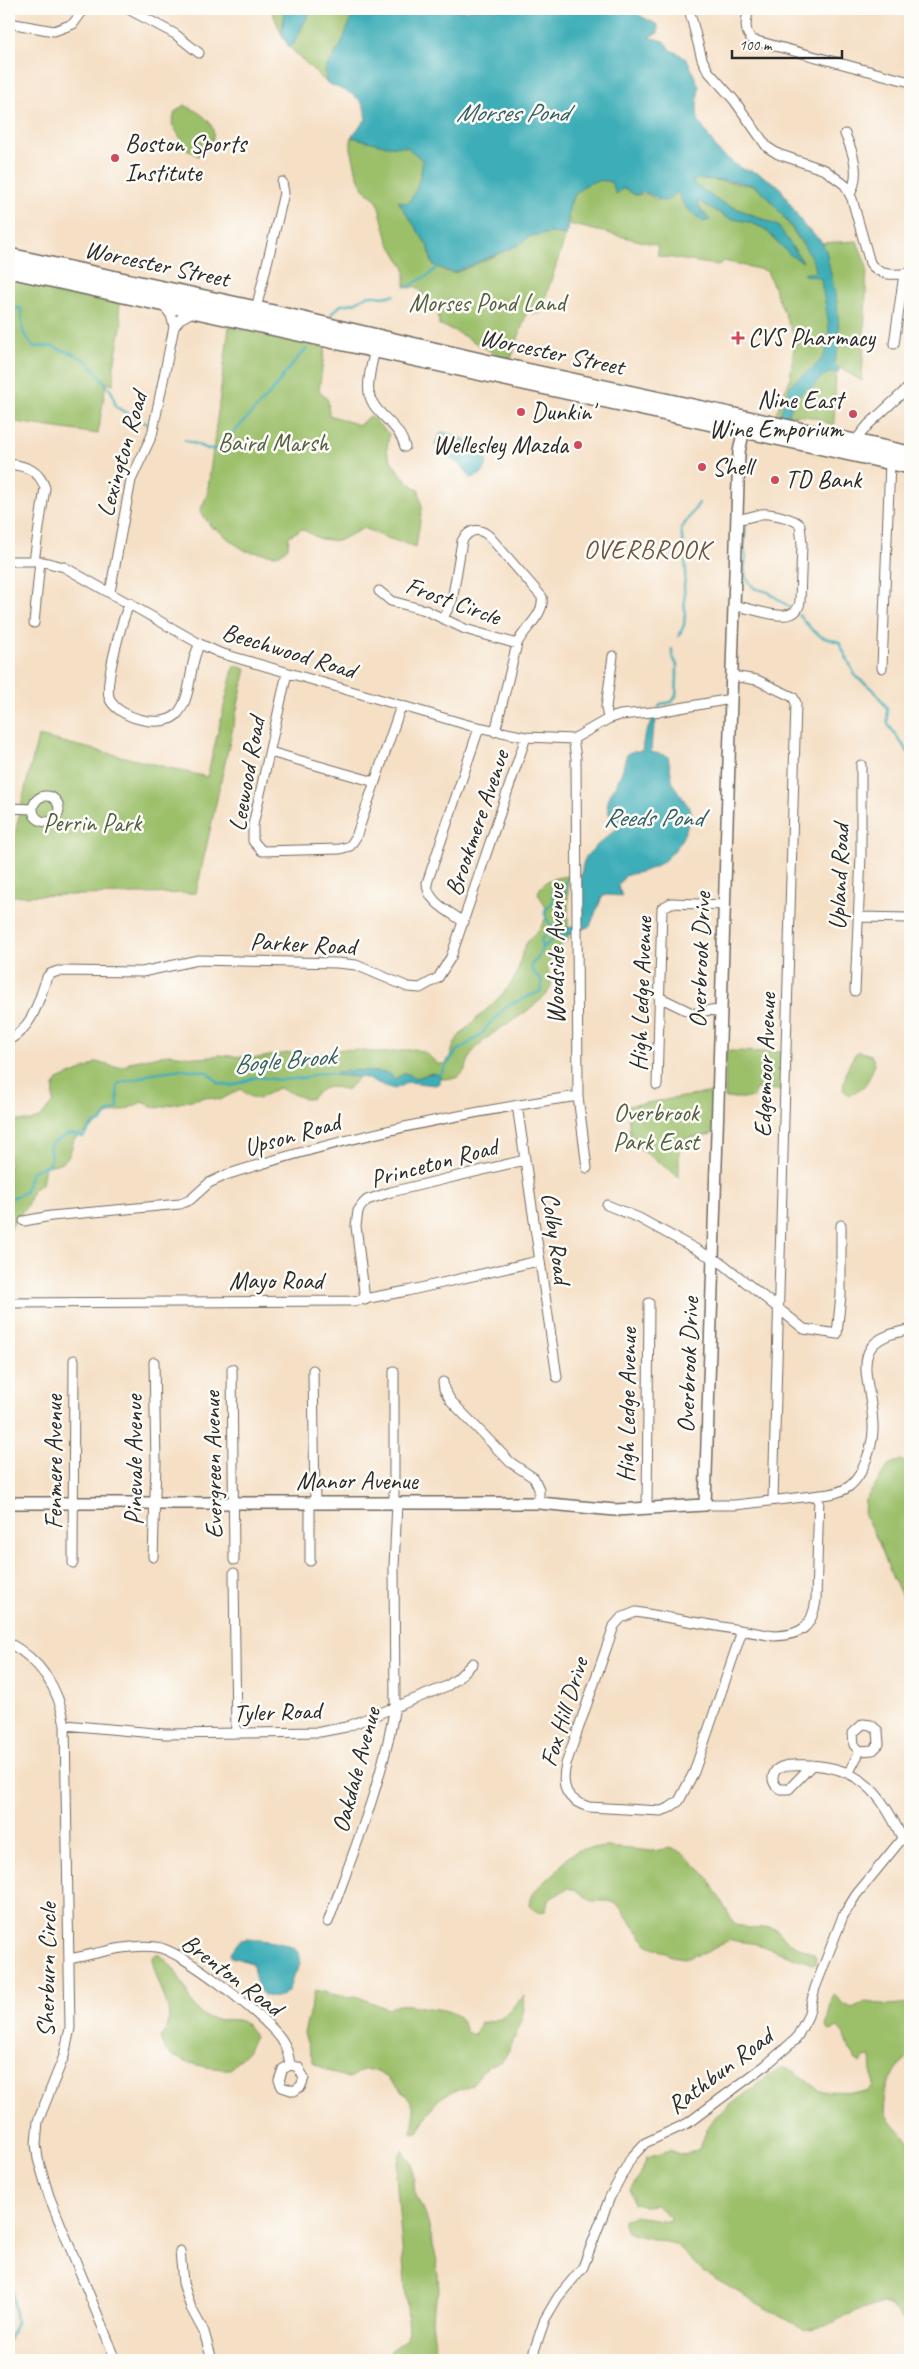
<svg xmlns="http://www.w3.org/2000/svg" width="919" height="2369" viewBox="0 0 919 2369" font-family="Caveat,sans-serif">
	<style>
		.green { fill: #9cc06a; stroke: #64764a }
		.water { fill: #3dadb7; stroke: #346c71 }
		.lines { fill: none; stroke-linecap: round; stroke-linejoin: round }
		.stream { stroke: #3dadb7; stroke-width: 2.5 }
		.street-casing { stroke: #726a61; stroke-width: 11 }
		.secondary-casing { stroke: #726a61; stroke-width: 14 }
		.highway-casing { stroke: #726a61; stroke-width: 18 }
		.street { stroke: #fff; stroke-width: 9 }
		.secondary { stroke: #fff; stroke-width: 11 }
		.highway { stroke: #fff; stroke-width: 15 }
		.poi-dot { fill: #d1495b; stroke: #fdfcf7; stroke-width: 2 }
		.labels { text-anchor: middle; dominant-baseline: central; stroke-width: 5; stroke-linejoin: round; paint-order: stroke }
		.poi-label { font-size: 25px; fill: #2b2b2b; stroke: #fdfcf7; text-anchor: start }
		.street-label { font-size: 25px; fill: #2b2b2b; stroke: #fdfcf7 }
		.park-label { font-size: 25px; fill: #535f41; stroke: #fdfcf7 }
		.water-label { font-size: 26px; font-style: italic; fill: #325f63; stroke: #fdfcf7 }
		.neighbourhood-label { font-size: 26px; letter-spacing: 1px; fill: #6e5545; stroke: #fdfcf7 }
	</style>
	<rect width="100%" height="100%" fill="#fdfcf7"/>
	<filter id="ink" filterUnits="userSpaceOnUse"><feTurbulence type="fractalNoise" baseFrequency=".02" numOctaves="2"/><feDisplacementMap in="SourceGraphic" scale="10" xChannelSelector="R" yChannelSelector="G"/><feConvolveMatrix kernelMatrix="1 2 1 2 8 2 1 2 1" color-interpolation-filters="sRGB"/></filter>
	<filter id="wash" filterUnits="userSpaceOnUse"><feTurbulence type="fractalNoise" baseFrequency=".0096" numOctaves="4" result="noise"/><feDisplacementMap in="SourceGraphic" scale="20" xChannelSelector="R" yChannelSelector="G"/><feGaussianBlur stdDeviation="1.12" result="paint"/><feColorMatrix in="noise" values="0 0 0 0 0 0 0 0 0 0 0 0 0 0 0 0 0 1.4 0 .05"/><feComposite in="paint" operator="in"/></filter>
	<g filter="url(#wash)">
		<rect width="100%" height="100%" fill="#f5dfc5"/>
		<path class="green" d="M271,9H284L282,35Z
			M311,9H355C351,20 347,32 342,43C335,56 320,68 327,83L289,47L293,45Z
			M184,105C210,116 228,135 198,156L187,149L172,124L175,112Z
			M351,137L407,147L422,160C424,169 415,198 407,203L399,202L429,248L432,264L447,272H458L516,246L531,236L551,233L566,235L540,314L527,312L511,359L501,357L451,329L439,325L438,309L428,305L421,291L415,286L410,288L405,287V269L388,241L377,200L363,189L357,174L351,148Z
			M698,178L754,186L772,200L802,244L857,241L867,267L862,381L836,366L834,427C816,415 797,414 775,416L790,379L795,339L767,271L724,261L719,265C705,264 692,261 678,259C671,257 665,258 658,256L657,245L569,224C570,220 568,217 568,212C571,196 586,177 603,180C611,181 614,186 621,189L624,188L635,195C647,195 644,190 656,200L674,195L677,191L685,207L704,221L709,219L700,209L697,200L728,218L749,222L765,229L790,255L802,261L793,247L766,220L718,201L690,181Z
			M9,279L120,303L119,312L122,322L114,366L113,385L106,383L98,434L9,421Z
			M229,327L325,347L319,390L328,400L329,415L359,425L370,416L389,434C389,440 387,445 387,450C389,463 409,484 419,490L422,508L416,547L384,537L364,528L338,541L320,539L302,529L289,536L288,547L280,554L275,555L246,551L232,542L217,529L212,528L200,511L207,495Z
			M234,665L246,669L196,893L9,896C9,842 26,788 38,736L207,777Z
			M568,876V940C557,948 548,956 548,970C549,975 552,981 551,986C547,1001 508,1023 495,1032C488,1037 477,1046 472,1053C466,1063 468,1071 457,1078L441,1079L440,1075L428,1074L417,1078L405,1073L395,1079L386,1073L344,1070L346,1077H359L347,1090C330,1085 322,1086 311,1099C300,1099 289,1091 278,1088L258,1099L249,1096L241,1089L220,1100L205,1097L157,1108L142,1102L127,1109L104,1116L98,1124L74,1139C69,1160 67,1163 45,1166L42,1185L33,1189L27,1205L9,1230V1121H30L41,1117L53,1102L54,1086L58,1080L91,1066L96,1062C107,1064 121,1072 130,1062L169,1054L202,1058L219,1055L257,1058L294,1052L313,1055L344,1049L385,1053L414,1049L424,1052L438,1064H445C453,1055 452,1043 461,1034C478,1015 500,1001 514,979C520,969 520,956 525,946C531,934 548,926 546,910C546,905 540,898 538,893C543,879 554,878 568,876Z
			M726,1051L783,1052L781,1090L755,1089L754,1098H725Z
			M858,1051L871,1055L875,1063C870,1078 865,1091 849,1095L843,1090C845,1076 848,1061 858,1051Z
			M714,1092L712,1134L679,1140V1177L631,1142L627,1106Z
			M901,1460L910,1465V1610L893,1579L879,1543L864,1514L865,1500L880,1478L890,1464Z
			M607,1847L653,1851L670,1848L682,1852L706,1875L734,1923L747,1928L770,1927L777,1930L789,1942L815,1955L817,1962L812,1964L757,1944L730,1940L705,1953L684,1958L672,1956L647,1944L618,1905L610,1901H592L576,1890L568,1888L550,1899L545,1911L539,1912L530,1907C530,1889 545,1882 557,1871C566,1862 566,1855 580,1850C587,1847 599,1848 607,1847Z
			M157,1954C183,1967 186,2006 206,2017C224,2026 241,2008 255,2037L247,2052L230,2069C212,2070 186,2063 171,2055C165,2051 162,2045 160,2038C162,2034 167,2030 168,2025C174,2008 153,1977 152,1957Z
			M315,1990L346,1997L356,1996L388,2009C399,2002 410,2005 422,2007C442,2011 460,2007 466,2032L474,2035L481,2023L500,2019L524,1996C528,2009 512,2046 505,2057C500,2065 492,2063 485,2068C481,2072 478,2079 473,2083C465,2090 454,2090 445,2095C432,2102 426,2119 418,2132L412,2133C412,2125 415,2118 414,2110C411,2095 380,2066 364,2070C359,2072 354,2076 349,2078L332,2073L313,2062L304,2033Z
			M833,1994L844,2004L852,2008L865,2002L890,2005L910,2003C910,2017 914,2036 910,2050C909,2056 901,2064 897,2069C875,2100 882,2117 910,2141V2332C903,2320 897,2305 882,2303L845,2316L827,2326L804,2330L703,2272L675,2244L635,2235L629,2233L623,2225V2220L634,2216L669,2221L670,2217L656,2205L645,2206L633,2204L630,2189L641,2174L647,2157L670,2150L680,2154L690,2153L700,2148L707,2129L716,2116L776,2071L783,2067L795,2072L820,2091L867,2092L873,2087L871,2057L864,2058L861,2063C846,2057 850,2035 838,2028L830,2031L826,2028Z
			M403,2150L412,2164L415,2193L428,2223L437,2262L439,2290L433,2307L432,2321L437,2360H387L391,2350L406,2339L409,2331L396,2176L399,2156Z"/>
		<path class="water" d="M284,9H311L293,45L289,47L282,35Z
			M355,9H456L467,11L470,9H627L658,25V33L648,37L664,41L670,50L678,53L688,61L699,87L697,107L698,120L718,151L740,168L758,173L779,186L804,226L821,241L826,250L837,303L840,341L834,363L839,369L838,373C825,370 820,379 812,388H807L795,399L788,415L780,414L791,384C800,377 810,371 819,362C839,341 823,304 821,279C816,275 810,278 803,274L816,272C817,258 769,194 755,186C746,182 699,177 691,181L718,201L778,226L803,262L790,255L765,229L749,222L728,218L697,200L700,209L710,220L704,222L685,207L677,192C661,210 661,196 643,192L635,195L624,188L616,194L611,182C594,177 576,187 570,204C567,215 569,224 566,235L551,233L531,236L516,246L453,273L432,264L429,248L398,201L407,203C415,198 424,169 422,160L407,147L387,146L351,137L366,119C366,94 345,92 327,83L325,71L341,45Z
			M441,432C455,432 498,452 484,470C481,475 477,477 471,478L462,466L438,451L435,443Z
			M655,714L658,715L652,736L651,752L668,756L673,784L691,810C688,835 672,862 647,870C640,873 632,873 625,876L618,886L622,896L605,895L602,897L590,926L568,935L556,937L560,931L582,923C581,906 577,866 588,854C597,844 609,836 620,826C596,808 612,794 621,774C624,767 624,761 627,754L634,751H642L644,737Z
			M354,1070L387,1073L395,1079L405,1073L417,1078L432,1073L440,1075V1083L435,1085L408,1082L395,1089C380,1086 368,1076 352,1076C344,1075 339,1077 332,1074Z
			M248,1939C268,1941 318,1942 294,1975C291,1979 291,1985 289,1989C283,1999 270,2000 262,1993C255,1986 255,1972 252,1963L231,1957L230,1953L240,1940Z"/>
		<g class="lines">
			<path class="stream" d="M407,287L429,275L437,267
				M9,310L13,307L21,309L23,332L34,347L51,346L76,355L89,362L112,392L116,407L147,424
				M331,314L341,305L354,303L369,295L383,297L394,295
				M185,440L208,449H221L237,429L275,388L285,373L306,349
				M746,523L744,549L746,557L744,568L746,578L754,588L768,592L791,608
				M799,615L812,630L822,637L839,642L856,677L873,689L887,708L888,724L910,755
				M679,636L684,625L685,613L684,586L686,570L681,529L699,503
				M659,707L661,704L672,702L676,696L677,676V665L672,655V649
				M553,929L560,922L559,912L565,892L564,884
				M552,933L553,929L545,915V911L552,903L553,890L567,881
				M542,948L541,940L546,934H560
				M439,1076L456,1052L482,1034L490,1023L509,1005L541,991L542,982L532,970L531,965L537,959L542,948L556,937
				M9,1199L25,1192C28,1186 28,1176 32,1172C44,1161 56,1174 49,1147L52,1143L65,1136L71,1134L83,1137L91,1126L102,1121L107,1113L118,1108L117,1086L121,1082L138,1079L152,1073L183,1069L207,1072L219,1083L231,1086L257,1077L281,1080L304,1078L319,1073L335,1074
				M9,2267L16,2322L9,2340"/>
		</g>
	</g>
	<g filter="url(#ink)">
		<g class="lines">
			<defs>
				<path id="street" d="M128,9L175,34L199,53
					M689,9L702,59L708,71L734,100L767,147L778,154L825,170L845,185L852,199L870,263C880,277 895,275 910,273
					M749,9C746,20 743,32 753,40L910,82
					M9,23L54,31L73,24L84,9
					M845,134C853,152 861,174 850,194
					M256,309L284,193L282,182
					M174,327L180,319L194,311
					M894,344L904,274
					M375,350C372,363 367,379 369,393C373,415 399,422 405,447
					M855,441L868,425L910,386
					M9,464C26,466 39,470 45,488L34,561
					M9,561H40L64,567L200,644L220,653L468,725L526,737L573,739L608,719L620,715L663,711L731,699
					M379,591L391,601L425,610L465,629L517,644
					M110,592L131,480L152,435L174,327L171,315L163,305
					M130,603C122,619 105,681 109,697C114,717 164,731 178,713C193,695 188,664 200,644
					M734,606C751,606 797,630 800,601L802,544L800,525C794,518 770,513 761,514C752,516 746,519 737,519
					M443,618L452,601L462,541C469,529 479,527 489,536L542,597C545,615 524,628 517,644L495,732
					M34,623L40,561
					M882,668L890,462
					M287,673L253,825V841L262,851L340,849L350,846L356,837L401,706
					M732,676L757,680L793,697L796,703L773,1500
					M608,719L606,707L613,656
					M573,739L576,758L578,1096L587,1168
					M270,752L375,782
					M33 809a13 13 0 1 1 26 0a13 13 0 1 1-26 0Z
					M9,808L33,809
					M858,917L910,918
					M464,922C450,912 427,902 427,883L479,728
					M855,991L861,856V765
					M659,997L694,1014L710,1010L721,1012
					M9,1040C34,1025 38,1002 47,977L50,974L58,971L142,972L198,960L337,963L356,965L408,987L420,988L438,978L451,957L526,737
					M657,1085L662,908L671,903L725,905
					M517,1105L557,1377
					M607,1205L639,1218L723,1264L804,1329L837,1334L841,1295V1225
					M24,1221L51,1216L180,1204L190,1200L209,1183L226,1175C340,1138 458,1113 578,1096
					M365,1300L356,1226L358,1211L362,1205L367,1200L391,1192L525,1160
					M9,1303L353,1301L407,1291L538,1261
					M232,1369L234,1560
					M313,1370L315,1503
					M443,1382L444,1389L451,1401L510,1462L534,1478L539,1489V1503
					M394,1503V1371
					M705,1505H735L830,1494C846,1491 854,1485 862,1470C869,1455 874,1441 873,1425C872,1379 843,1339 910,1330
					M647,1508L649,1303
					M153,1557L156,1463L154,1362
					M310,1561V1503
					M73,1563L74,1360
					M234,1573L236,1733
					M742,1631L694,1772L679,1801L669,1808L661,1811L589,1807C565,1800 561,1786 566,1764L614,1626L621,1618L636,1612L774,1636C801,1635 812,1628 816,1600L819,1495
					M9,1643C42,1661 59,1689 65,1725L70,2028L64,2056L38,2121L36,2144L38,2159L49,2196L116,2360
					M65,1725L165,1734L320,1732L346,1727L447,1686L457,1679L473,1663
					M812,1765L789,1789H780C772,1784 771,1777 776,1770C785,1763 798,1765 809,1765C861,1767 882,1794 902,1838
					M849,1772L860,1751L873,1750L879,1744L878,1731L871,1725L863,1724L853,1733L854,1745L860,1751
					M328,1922C354,1851 383,1780 395,1706L394,1567L397,1503
					M69,1959C95,1954 131,1943 156,1947C182,1950 267,2018 282,2040C287,2048 289,2056 290,2065L283,2069L279,2080L282,2087L294,2091L301,2086L304,2078L298,2067L290,2065
					M180,2251L183,2283L191,2308L204,2332L212,2360
					M531,2360L545,2319L558,2297L583,2267L610,2197L631,2158L645,2143L688,2123L766,2065L796,2039L808,2016L815,1988L843,1916L856,1895L910,1829"/>
				<path id="secondary" d="M9,1503H539L615,1510L705,1505L739,452L745,424"/>
				<path id="highway" d="M9,256L256,309L498,365L910,454
					M9,270L910,466"/>
			</defs>
			<use href="#street" class="street-casing"/>
			<use href="#secondary" class="secondary-casing"/>
			<use href="#highway" class="highway-casing"/>
			<use href="#street" class="street"/>
			<use href="#secondary" class="secondary"/>
			<use href="#highway" class="highway"/>
		</g>
	</g>
	<g class="poi-dot">
		<circle cx="115" cy="158" r="5"/>
		<path d="M735.5 330.5h5v5h5v5h-5v5h-5v-5h-5v-5h5z"/>
		<circle cx="521" cy="412" r="5"/>
		<circle cx="853" cy="414" r="5"/>
		<circle cx="578" cy="445" r="5"/>
		<circle cx="702" cy="467" r="5"/>
		<circle cx="775" cy="480" r="5"/>
	</g>
	<g class="labels">
		<g class="poi-label">
			<text x="125" y="144">Boston Sports<tspan x="125" dy="29">Institute</tspan></text>
			<text x="748" y="338">CVS Pharmacy</text>
			<text x="843" y="400" text-anchor="end">Nine East<tspan x="843" dy="29">Wine Emporium</tspan></text>
			<text x="531" y="412">Dunkin'</text>
			<text x="568" y="445" text-anchor="end">Wellesley Mazda</text>
			<text x="712" y="467">Shell</text>
			<text x="785" y="480">TD Bank</text>
		</g>
		<g class="street-label">
			<text transform="translate(157 264) rotate(12)">Worcester Street</text>
			<text transform="translate(552 352) rotate(12)">Worcester Street</text>
			<text transform="translate(122 454) rotate(-74)">Lexington Road</text>
			<text transform="translate(453 601) rotate(20)">Frost Circle</text>
			<text transform="translate(289 651) rotate(17)">Beechwood Road</text>
			<text transform="translate(247 774) rotate(-80)">Leewood Road</text>
			<text transform="translate(477 823) rotate(-71)">Brookmere Avenue</text>
			<text transform="translate(839 877) rotate(-88)">Upland Road</text>
			<text transform="translate(303 944) rotate(3)">Parker Road</text>
			<text transform="translate(556 954) rotate(-90)">Woodside Avenue</text>
			<text transform="translate(700 960) rotate(-88)">Overbrook Drive</text>
			<text transform="translate(641 994) rotate(-88)">High Ledge Avenue</text>
			<text transform="translate(765 1065) rotate(-88)">Edgemoor Avenue</text>
			<text transform="translate(292 1135) rotate(-16)">Upson Road</text>
			<text transform="translate(434 1163) rotate(-15)">Princeton Road</text>
			<text transform="translate(556 1238) rotate(82)">Colby Road</text>
			<text x="276" y="1281">Mayo Road</text>
			<text transform="translate(688 1365) rotate(-88)">Overbrook Drive</text>
			<text transform="translate(627 1405) rotate(-89)">High Ledge Avenue</text>
			<text transform="translate(134 1460) rotate(-90)">Pinevale Avenue</text>
			<text transform="translate(54 1462) rotate(-90)">Fenmere Avenue</text>
			<text transform="translate(213 1465) rotate(-91)">Evergreen Avenue</text>
			<text x="357" y="1481">Manor Avenue</text>
			<text transform="translate(277 1712) rotate(-2)">Tyler Road</text>
			<text transform="translate(564 1712) rotate(-73)">Fox Hill Drive</text>
			<text transform="translate(356 1770) rotate(-75)">Oakdale Avenue</text>
			<text transform="translate(47 1970) rotate(-89)">Sherburn Circle</text>
			<text transform="translate(232 1975) rotate(37)">Brenton Road</text>
			<text transform="translate(720 2071) rotate(-37)">Rathbun Road</text>
		</g>
		<g class="park-label">
			<text x="487" y="303">Morses Pond Land</text>
			<text x="273" y="443">Baird Marsh</text>
			<text x="92" y="823">Perrin Park</text>
			<text x="656" y="1113">Overbrook<tspan x="656" dy="29">Park East</tspan></text>
		</g>
		<g class="water-label">
			<text x="512" y="112">Morses Pond</text>
			<text x="653" y="817">Reeds Pond</text>
			<text transform="translate(284 1060) rotate(-5)">Bogle Brook</text>
		</g>
		<g class="neighbourhood-label">
			<text x="647" y="549">OVERBROOK</text>
		</g>
	</g>
	<rect width="919" height="2369" fill="none" stroke="#fdfcf7" stroke-width="30"/>
	<path d="M732 50v8h110v-8" fill="none" stroke="#2b2b2b" stroke-width="2.5"/>
	<text x="739" y="50" font-size="15" fill="#2b2b2b" stroke="#fdfcf7" stroke-width="4" paint-order="stroke">100 m</text>
</svg>
